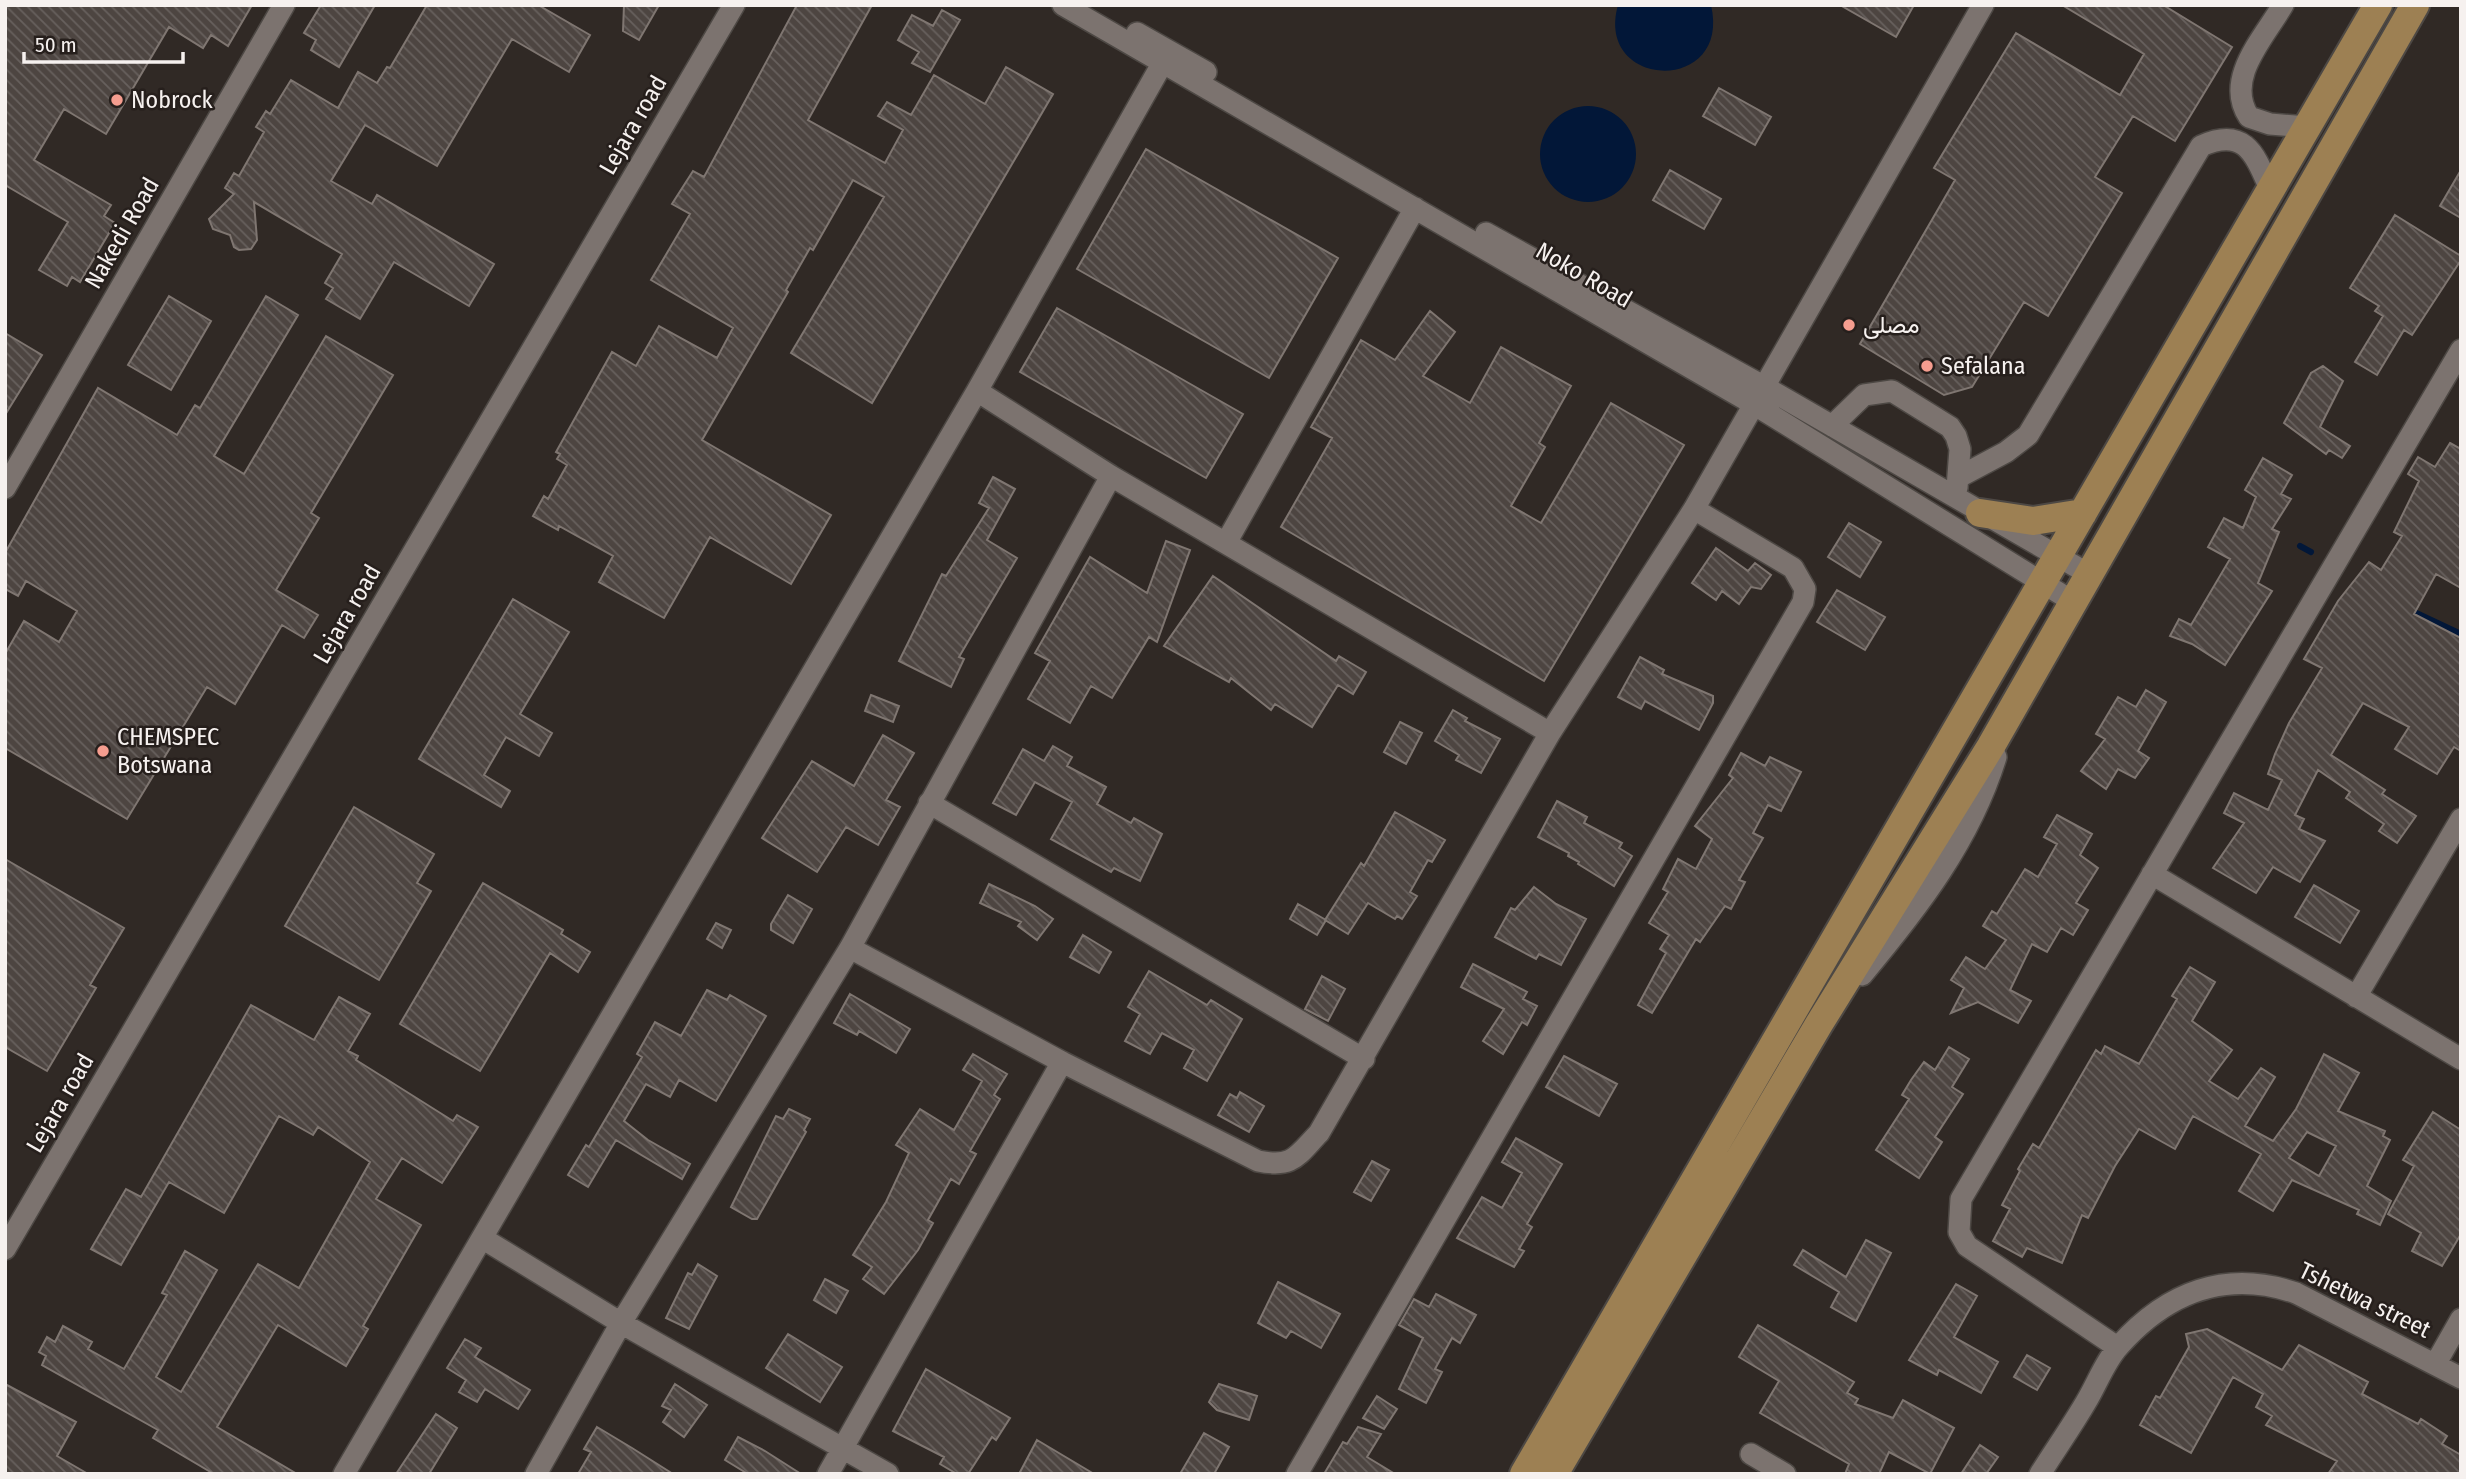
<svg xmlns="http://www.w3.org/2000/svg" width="2466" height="1479" viewBox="0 0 2466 1479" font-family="'Fira Sans Condensed',Vazirmatn,sans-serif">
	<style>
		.water { fill: #021738 }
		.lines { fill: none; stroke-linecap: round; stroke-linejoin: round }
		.stream { stroke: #021738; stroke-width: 6 }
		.building { fill: url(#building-back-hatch); stroke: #7f7671; stroke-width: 2; fill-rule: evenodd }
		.minor-casing { stroke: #4d4844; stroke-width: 24 }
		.major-casing { stroke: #4d4844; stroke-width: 32 }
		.minor { stroke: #7c736f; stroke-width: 21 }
		.major { stroke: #9d8053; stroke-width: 28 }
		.poi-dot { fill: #f59d8f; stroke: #261f1c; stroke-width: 2.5 }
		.labels { text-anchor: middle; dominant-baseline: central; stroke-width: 5; stroke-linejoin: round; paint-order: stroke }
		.poi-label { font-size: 24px; fill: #f6f1ef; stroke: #261f1c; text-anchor: start }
		.street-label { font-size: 24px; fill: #f6f1ef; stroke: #261f1c }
	</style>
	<defs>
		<pattern id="building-back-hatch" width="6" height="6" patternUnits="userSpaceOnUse" patternTransform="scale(1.75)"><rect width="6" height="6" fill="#4d4541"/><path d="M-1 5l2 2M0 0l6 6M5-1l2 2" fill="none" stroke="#67605d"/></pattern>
	</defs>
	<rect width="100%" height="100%" fill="#302925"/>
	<path class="water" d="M1618,5H1711C1732,95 1594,90 1618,5Z
		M1540 154a48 48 0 1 1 96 0a48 48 0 1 1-96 0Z"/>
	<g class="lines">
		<path class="stream" d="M2300,546L2311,552
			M2410,610L2461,634"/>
	</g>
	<path class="building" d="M5,5H252L228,46L211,35L203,48L169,27L106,134L64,109L34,160L111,205L104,216L115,223L80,282L72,277L67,286L39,270L68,222L5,185Z
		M321,5H375L339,67L311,50L316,40L304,33Z
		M427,5H538L590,35L569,72L512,39L437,166L365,125L331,181L372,204L377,195L494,264L469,306L394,262L360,319L326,299L333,288L325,283L342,254L254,202L257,240L251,249L239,250L234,247L230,235L213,229L209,219L234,194L225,188L234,173L239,176L264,132L256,127L266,111L270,114L291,80L338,108L358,72L377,83L387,67L390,68Z
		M624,5H659L639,40L623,31Z
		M797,5H872L808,120L885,163L903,130L878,116L887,102L911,115L934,75L985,104L1006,67L1053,94L872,403L791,353L884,197L853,180L813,250L810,248L786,290L788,292L702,440L831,515L791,584L710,537L664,618L599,582L613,556L559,526L558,530L533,516L544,496L548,499L567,465L557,459L560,454L556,452L612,352L636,366L659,326L717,358L733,328L651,280L690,214L672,204L693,171L704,177Z
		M1840,5H1914L1896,37Z
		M2062,5H2163L2232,47L2175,141L2133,116L2095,177L2122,193L2048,316L2024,302L1972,387L1944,395L1860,344L1955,180L1934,168L2016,33L2120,95L2144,54Z
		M942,10L960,20L930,72L912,63L919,52L898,40L912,15L933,26Z
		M1719,88L1771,117L1755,145L1703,116Z
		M1146,149L1338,258L1269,378L1077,269Z
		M1670,170L1721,199L1704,229L1653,200Z
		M2461,170V218L2440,206Z
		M2395,215L2461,256V260L2412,335L2404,330L2377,375L2355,362L2383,316L2375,311L2379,306L2350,288Z
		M169,296L211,321L171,390L128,365Z
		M266,296L298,315L214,456L244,474L326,336L393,375L311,513L319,518L276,590L318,615L304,638L282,625L235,704L207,687L127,819L5,748V654L24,621L59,642L77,611L26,581L18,596L5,589V553L98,388L177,435L195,405L200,408Z
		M1057,308L1243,414L1206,478L1020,372Z
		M1430,311L1455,332L1423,376L1470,403L1501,347L1571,386L1539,443L1545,447L1511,506L1541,523L1611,403L1684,445L1544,681L1281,527L1332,438L1311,427L1361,340L1395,360Z
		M5,333L42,355L5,415Z
		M2323,366L2343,381L2320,427L2350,446L2342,458L2329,450L2326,454L2284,423L2311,373Z
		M2450,443L2461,449V588L2436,574L2414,614L2461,638V751L2454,747L2437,774L2395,749L2409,727L2363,703L2331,755L2385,790L2382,794L2416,816L2397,843L2379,831L2384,824L2346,798L2350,792L2318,770L2295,815L2304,819L2299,829L2325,841L2300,882L2273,867L2256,893L2213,868L2244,823L2224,813L2234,793L2268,810L2282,780L2268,774L2275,754L2289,723L2322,668L2304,659L2338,601L2369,562L2381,570L2402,536L2394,532L2419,481L2408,474L2418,457L2435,467Z
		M2263,458L2292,475L2281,494L2291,499L2272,529L2279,532L2258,583L2272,591L2225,665L2192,644L2170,636L2179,619L2191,625L2230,559L2208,547L2224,518L2243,528L2256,497L2245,490Z
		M993,477L1015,489L987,540L1017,558L959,657L964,659L951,687L899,661L942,574L946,576L989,508L979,503Z
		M1849,523L1881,542L1860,577L1828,557Z
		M1166,541L1190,550L1157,642L1149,637L1112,698L1091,686L1070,723L1028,699L1050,661L1035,653L1090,557L1147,593Z
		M1716,548L1748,571L1755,563L1771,575L1761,589L1751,587L1739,604L1722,591L1716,600L1692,583Z
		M1213,576L1336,661L1339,656L1366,672L1353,694L1338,685L1312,727L1275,704L1271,710L1231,678L1229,682L1164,646Z
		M1837,590L1885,617L1865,650L1817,622Z
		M513,599L569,632L520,714L552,733L539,756L506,737L484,775L510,791L501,807L419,759Z
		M1640,657L1664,670L1662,674L1713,696V703L1699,730L1645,701L1641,709L1618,697Z
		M2146,690L2166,702L2138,751L2149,758L2135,778L2118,769L2106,789L2081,771L2105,739L2096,734L2118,697L2136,707Z
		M871,695L899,706L893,722L865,711Z
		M1453,710L1467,718L1465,721L1500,739L1481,773L1456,760L1459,755L1435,741Z
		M1400,722L1422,733L1406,764L1384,752Z
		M883,735L914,753L886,800L900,807L878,845L846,827L817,872L762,838L812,761L854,786Z
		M1053,746L1072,757L1067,766L1106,787L1097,804L1131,823L1134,818L1162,834L1140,881L1114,868L1111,872L1051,839L1072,802L1035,782L1016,815L993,803L1023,749L1044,761Z
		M1741,753L1765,766L1770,757L1801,772L1781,811L1768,805L1753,833L1763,838L1739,880L1745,882L1731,909L1725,906L1700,942L1696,939L1652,1013L1638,1005L1666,953L1660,949L1669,935L1649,923L1668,892L1663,889L1678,859L1696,869L1712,839L1695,826L1733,778L1729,775Z
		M1557,801L1587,817L1584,823L1622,843L1619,848L1632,856L1614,886L1578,864L1579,862L1568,856L1569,853L1538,837Z
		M354,807L434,854L417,883L431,891L379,980L285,926Z
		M1395,812L1445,840L1432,862L1428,860L1410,892L1417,896L1402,919L1397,916L1395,919L1368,903L1348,934L1325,920L1361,863L1364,866Z
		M2057,815L2092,834L2080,855L2098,868L2076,903L2088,910L2073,935L2061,928L2047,952L2032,944L2010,990L2031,1001L2018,1023L1978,1002L1951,1013L1964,988L1951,980L1966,957L1985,969L2006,940L1983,926L1992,911L1997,914L2025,869L2038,877L2057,844L2044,837Z
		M5,859L124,928L90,985L96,988L47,1071L5,1047Z
		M483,883L563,930L561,934L590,952L578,972L550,953L480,1071L400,1024Z
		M989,884L1035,906L1053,919L1037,940L1018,926L1021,922L980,903Z
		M2314,885L2359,911L2340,943L2295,917Z
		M1534,887L1556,904L1586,919L1561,965L1539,954L1536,959L1495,937L1511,908L1515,910Z
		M788,895L812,909L793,943L771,930V924Z
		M1298,904L1326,920L1317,935L1290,919Z
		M716,923L731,930L722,948L707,939Z
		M1083,935L1111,952L1099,973L1070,957Z
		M1473,964L1527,992L1523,999L1537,1006L1527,1025L1522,1022L1503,1054L1483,1041L1504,1009L1461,987Z
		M2190,967L2215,982L2192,1021L2232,1050L2209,1081L2238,1099L2261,1068L2275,1077L2245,1126L2273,1141L2296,1109L2324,1054L2359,1073L2338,1111L2385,1131L2383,1136L2390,1140L2367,1186L2391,1201L2380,1225L2357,1214L2359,1210L2292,1180L2273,1211L2239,1191L2261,1154L2193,1116L2175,1149L2139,1129L2115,1166L2088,1218L2082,1215L2062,1263L2027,1248L2022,1257L1993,1241L2010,1209L2002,1205L2020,1171L2018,1169L2033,1144L2039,1148L2096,1050L2101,1054L2105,1046L2139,1064L2177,999L2172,996ZM2307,1132L2336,1146L2319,1176L2289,1158Z
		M1149,971L1207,1005L1211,1000L1242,1019L1207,1081L1184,1068L1194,1050L1162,1033L1150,1054L1125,1041L1140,1014L1128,1007Z
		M1322,976L1345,989L1328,1021L1305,1009Z
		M707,990L727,1000L730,995L766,1016L716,1101L679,1080L670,1097L646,1084L624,1121L648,1140L690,1164L682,1179L616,1140L588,1187L568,1175L586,1145L589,1147L642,1057L637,1054L655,1022L681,1036Z
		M850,994L910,1029L896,1053L859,1031L857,1035L834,1023Z
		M339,997L370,1014L348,1051L358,1056L356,1060L453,1121L457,1115L478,1127L442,1183L402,1158L376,1199L421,1225L363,1326L368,1329L346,1366L278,1325L217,1427L297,1474H214L153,1438L158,1430L42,1365L46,1356L39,1352L47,1337L55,1342L63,1326L92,1342L88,1349L124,1369L167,1295L162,1293L185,1251L217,1270L156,1377L181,1392L258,1264L299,1288L370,1162L318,1127L313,1135L279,1116L224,1213L169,1182L121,1265L91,1249L126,1189L141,1197L251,1005L314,1040Z
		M1949,1047L1969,1059L1952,1087L1963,1094L1935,1137L1942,1142L1919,1178L1876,1150L1909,1099L1902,1095L1911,1080L1924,1062L1935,1070Z
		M973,1054L1007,1074L994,1095L1000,1099L970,1151L976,1154L959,1184L951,1179L928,1220L933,1223L918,1250L884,1294L863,1279L872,1267L853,1255L886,1202L909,1153L896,1145L920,1109L954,1130L982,1081L963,1070Z
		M1564,1056L1617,1084L1599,1116L1546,1087Z
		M1240,1092L1264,1106L1249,1132L1218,1115L1230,1094L1237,1098Z
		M789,1109L810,1119L804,1130L806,1132L757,1219H752L731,1207L776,1116L783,1119Z
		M2433,1112L2461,1130V1234L2442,1266L2412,1251L2421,1233L2388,1214L2414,1166L2403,1160Z
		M1516,1138L1562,1164L1527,1224L1532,1227L1519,1249L1524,1251L1514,1267L1457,1238L1482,1197L1502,1208L1522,1173L1502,1162Z
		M1372,1161L1389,1170L1371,1201L1354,1192Z
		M1866,1240L1891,1253L1856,1321L1831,1307L1839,1292L1794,1265L1803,1250L1846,1277Z
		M698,1264L717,1276L689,1329L666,1318L688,1273L692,1275Z
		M825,1279L848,1291L836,1313L814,1300Z
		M1278,1282L1340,1314L1321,1348L1291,1331L1286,1338L1258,1323Z
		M1956,1284L1977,1296L1954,1337L1998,1362L1981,1393L1939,1370L1937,1375L1909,1360Z
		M1436,1294L1476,1315L1460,1343L1452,1338L1435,1369L1442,1372L1426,1403L1399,1389L1423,1338L1399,1325L1414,1299L1429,1307Z
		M1758,1325L1854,1382L1847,1393L1858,1399L1855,1404L1893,1418L1903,1400L1954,1428L1930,1474L1889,1452L1879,1474H1845L1849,1464L1760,1413L1779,1381L1739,1357Z
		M2207,1329L2282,1370L2299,1345L2368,1382L2362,1394L2418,1424L2421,1419L2447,1436L2442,1444L2461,1455V1474H2328L2337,1461L2266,1425L2272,1416L2256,1407L2263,1394L2233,1377L2191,1453L2140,1425L2156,1396L2160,1398L2189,1347L2186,1334Z
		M788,1334L842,1367L820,1402L766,1368Z
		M465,1339L481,1348L475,1357L530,1390L518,1409L485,1389L477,1402L459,1392L466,1380L447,1368Z
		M2027,1355L2050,1368L2037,1390L2014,1377Z
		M926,1369L1010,1418L996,1440L992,1437L968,1474H957L940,1464L944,1457L893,1431Z
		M5,1384L76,1422L57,1456L88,1474H5Z
		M675,1384L707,1405L684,1437L663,1422L671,1410L662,1406Z
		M1219,1384L1257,1396L1249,1420L1217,1410L1209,1402Z
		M1377,1396L1397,1409L1384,1429L1363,1418Z
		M436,1414L457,1428L429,1474H396Z
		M597,1427L632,1448L673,1474H578L591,1452L584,1449Z
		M1358,1427L1381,1434L1367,1457L1395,1474H1324L1343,1442L1347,1444Z
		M1204,1433L1229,1447L1214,1474H1180Z
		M738,1437L765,1451L801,1474H748L725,1460Z
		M1037,1440L1094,1474H1019Z
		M1980,1445L1998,1457L1986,1474H1961Z"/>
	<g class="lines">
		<defs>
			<path id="minor" d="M1063,5L1755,405L2072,601
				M2283,5C2263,39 2224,79 2249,117L2270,124L2308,127
				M1137,33L1206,72
				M1486,233L1763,386L2087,573
				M977,391L1111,476L1550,733
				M1832,426L1864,395L1892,391L1950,427L1956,436L1960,449L1957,488
				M1959,477L2006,452L2028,435L2201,146C2246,126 2255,155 2271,191
				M5,488L284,5
				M1227,541L1415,208
				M929,803L1364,1059
				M2152,874L2461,1059
				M850,948L1062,1062L1258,1161C1293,1168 1296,1157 1319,1133L1550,733L1694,509L1983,5
				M1862,975C1918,908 1970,841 1996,757L1991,746
				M2356,997L2461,819
				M482,1238L621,1323L888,1474
				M5,1249L734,5
				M2117,1347L1967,1246L1959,1232L1961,1199L2461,350
				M2436,1363L2461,1319
				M1751,1454L1785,1474
				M344,1474L977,391L1162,64
				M536,1474L621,1323L850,948L1111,476
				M828,1474L1062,1062
				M1297,1474L1803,602L1805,589L1793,568L1694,509
				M2040,1474C2055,1450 2072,1426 2086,1402C2097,1384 2105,1361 2119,1346C2167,1292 2226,1269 2296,1293L2461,1378"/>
			<path id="major" d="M1980,513L2033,521L2083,513
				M1524,1474L2378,5
				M1554,1474L1819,1024L1991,746L2415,5"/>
		</defs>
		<use href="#minor" class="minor-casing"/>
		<use href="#major" class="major-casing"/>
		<use href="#minor" class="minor"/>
		<use href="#major" class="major"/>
	</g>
	<g class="poi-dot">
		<circle cx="117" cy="100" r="7"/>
		<circle cx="1849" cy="325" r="7"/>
		<circle cx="1927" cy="366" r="7"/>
		<circle cx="103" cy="751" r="7"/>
	</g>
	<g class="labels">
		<g class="poi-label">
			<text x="131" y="100">Nobrock</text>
			<text x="1863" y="325">مصلى</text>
			<text x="1941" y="366">Sefalana</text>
			<text x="117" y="737">CHEMSPEC<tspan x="117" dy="28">Botswana</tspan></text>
		</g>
		<g class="street-label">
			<text transform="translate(633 125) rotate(-60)">Lejara road</text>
			<text transform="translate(122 233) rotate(-60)">Nakedi Road</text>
			<text transform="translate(1584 275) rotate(30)">Noko Road</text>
			<text transform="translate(347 614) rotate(-60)">Lejara road</text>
			<text transform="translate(60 1103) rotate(-60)">Lejara road</text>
			<text transform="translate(2365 1300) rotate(26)">Tshetwa street</text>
		</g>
	</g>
	<rect width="2466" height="1479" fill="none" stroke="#f6f1ef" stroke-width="14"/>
	<path d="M24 52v10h159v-10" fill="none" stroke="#f6f1ef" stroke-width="3.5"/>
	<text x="35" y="52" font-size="21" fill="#f6f1ef" stroke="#261f1c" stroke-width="5" paint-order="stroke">50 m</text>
</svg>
